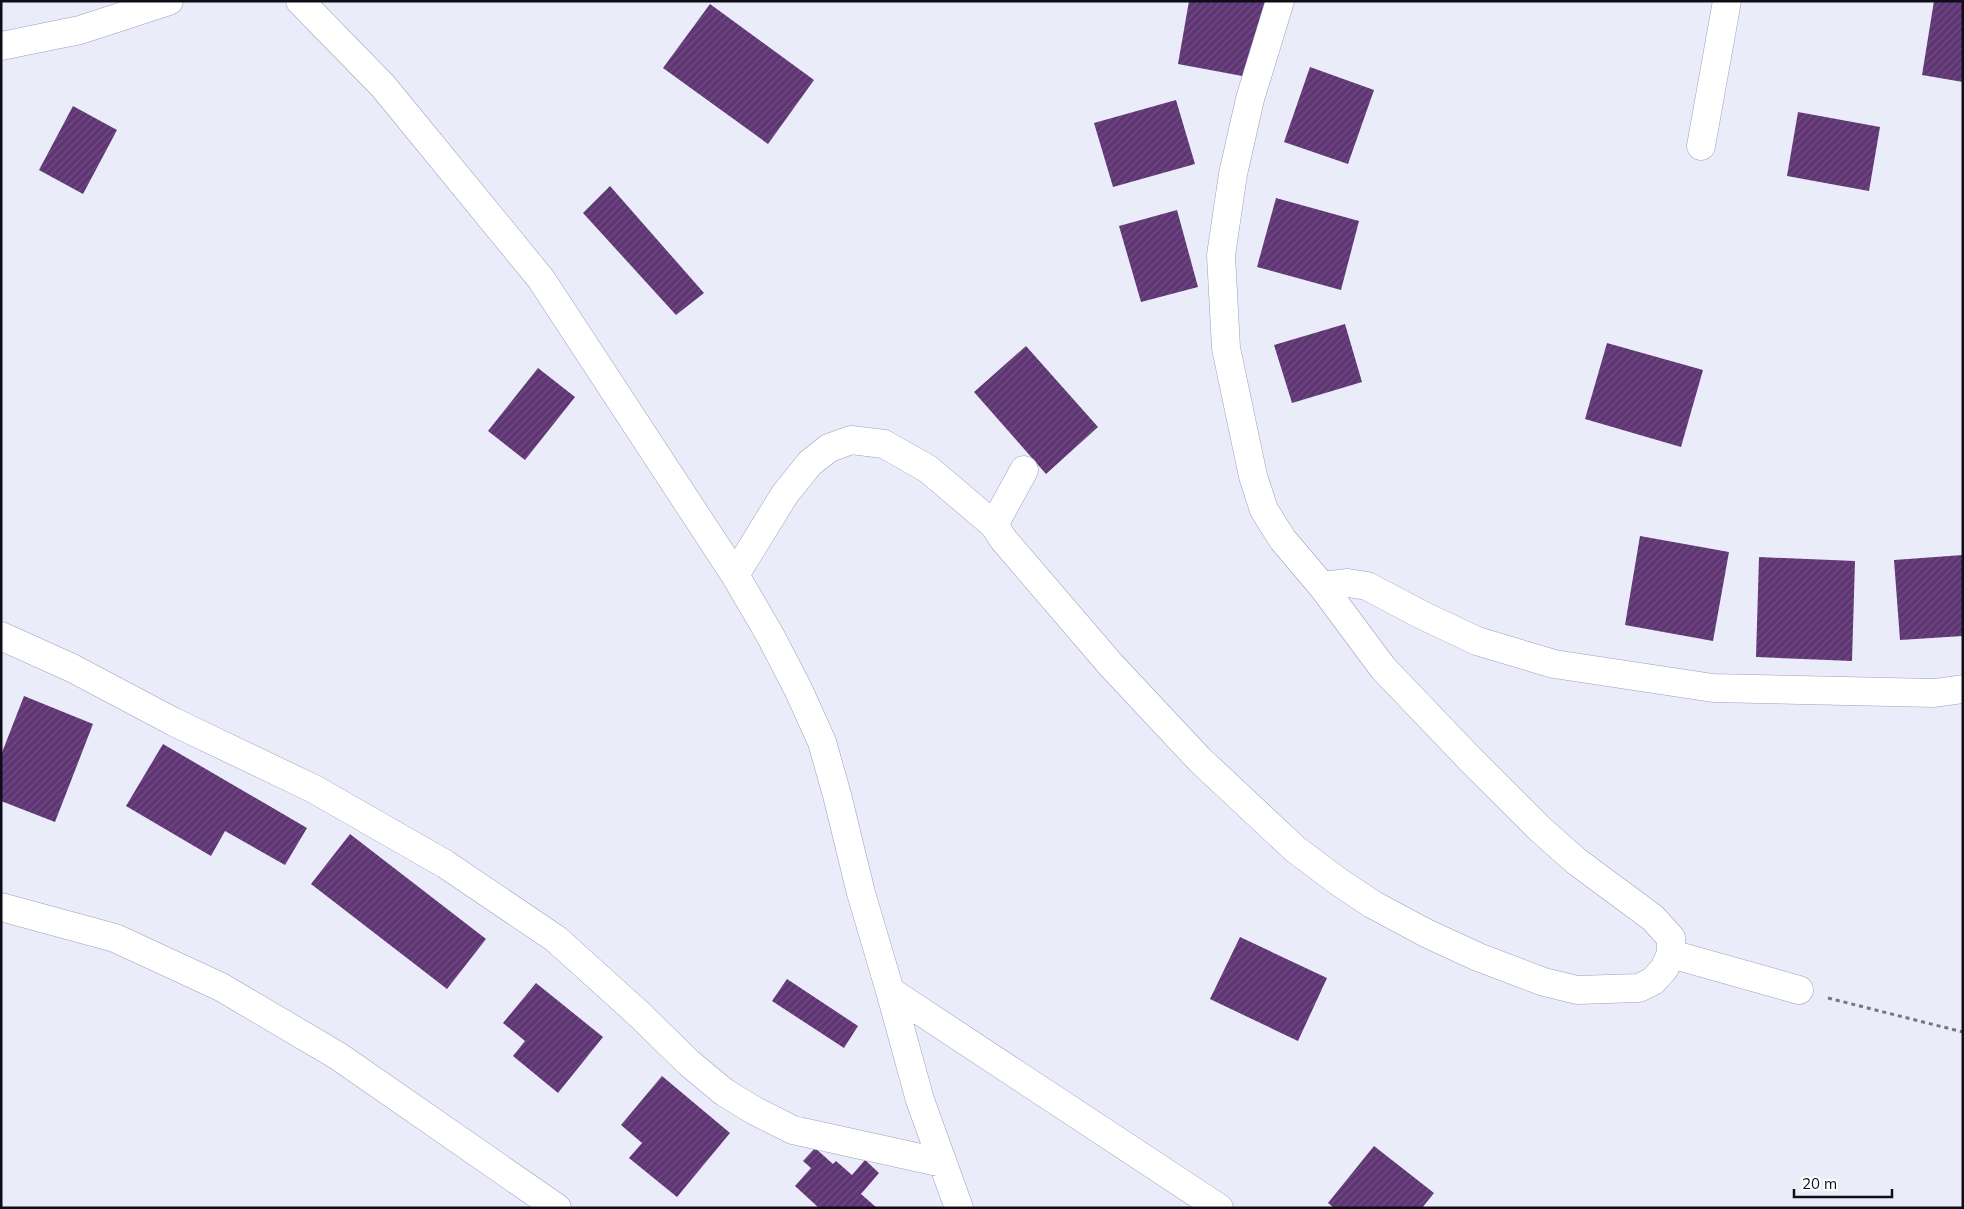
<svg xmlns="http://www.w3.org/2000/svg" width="1964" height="1209" viewBox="0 0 1964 1209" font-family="Mulish,sans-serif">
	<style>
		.building { fill: url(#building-hatch) }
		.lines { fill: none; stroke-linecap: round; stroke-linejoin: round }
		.minor-casing { stroke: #9e9ebe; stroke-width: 29 }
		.path { stroke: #747581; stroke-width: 3; stroke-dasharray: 4 4; stroke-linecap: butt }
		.minor { stroke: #fff; stroke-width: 28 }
	</style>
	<defs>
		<pattern id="building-hatch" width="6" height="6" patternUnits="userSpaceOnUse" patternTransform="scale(1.25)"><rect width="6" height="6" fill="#5f3574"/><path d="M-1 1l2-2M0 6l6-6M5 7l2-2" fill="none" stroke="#714f82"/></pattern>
	</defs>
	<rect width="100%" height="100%" fill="#ebecf9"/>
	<path class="building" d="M1189,1H1267L1253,78L1178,64Z
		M1934,1H1963V82L1922,75Z
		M710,4L814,80L768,144L663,68Z
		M1310,67L1374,90L1348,164L1284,142Z
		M1176,100L1195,164L1113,187L1094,123Z
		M73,106L117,130L83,194L39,170Z
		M1798,112L1880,127L1869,191L1787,176Z
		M610,186L704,293L676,315L583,213Z
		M1276,198L1359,221L1341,290L1257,267Z
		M1177,210L1198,287L1141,302L1119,226Z
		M1345,324L1362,382L1292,403L1274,345Z
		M1607,343L1703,370L1681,447L1585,419Z
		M1026,346L1098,427L1046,474L974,392Z
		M538,368L575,397L525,460L488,431Z
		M1640,536L1729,552L1713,641L1625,625Z
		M1963,555V636L1900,640L1894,560Z
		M1759,557L1855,561L1852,661L1756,657Z
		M24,696L93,724L55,822L1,801V755Z
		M163,744L307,828L285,865L225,831L211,856L126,806Z
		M350,834L486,939L447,989L311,884Z
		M1240,937L1327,978L1298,1041L1210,999Z
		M787,979L858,1026L844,1048L772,1001Z
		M536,983L603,1037L558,1093L513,1056L525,1041L503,1023Z
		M662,1076L730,1133L677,1197L629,1158L642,1143L621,1125Z
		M1374,1146L1434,1193L1422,1208H1334L1328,1203Z
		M815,1148L833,1164L836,1161L852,1175L865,1160L879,1173L861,1194L877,1208H819L795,1186L811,1168L803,1161Z"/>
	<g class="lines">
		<defs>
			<path id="minor" d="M300,1L383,86L541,279L735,575L770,635L798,689L822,742L837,795L861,893L890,991L920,1100L959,1208
				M1,46L80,30L169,1
				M1701,146L1727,1
				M994,525L1024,470
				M735,575L785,494L810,463L829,448L851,440L884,444L928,469L994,525L1003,539L1111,665L1200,760L1295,849L1339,882L1372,904L1426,933L1478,957L1544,982L1577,990L1639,988L1653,981L1664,969L1671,954V938L1653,918L1576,861L1540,829L1468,757L1383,668L1322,586L1283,540L1264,510L1253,476L1226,348L1221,255L1233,174L1250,99L1280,1
				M1322,586L1348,583L1367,586L1422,615L1477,641L1554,664L1713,688L1934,693L1963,689
				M1,636L72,668L174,722L314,789L445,864L556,939L640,1015L689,1063L724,1092L755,1111L793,1130L943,1163
				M1,907L115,938L221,987L338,1056L557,1208
				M1671,954L1799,990
				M890,991L1219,1208"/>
		</defs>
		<use href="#minor" class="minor-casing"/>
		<path class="path" d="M1828,998L1963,1032"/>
		<use href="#minor" class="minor"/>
	</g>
	<rect width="1964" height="1209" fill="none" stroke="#0e0e19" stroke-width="5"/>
	<path d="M1794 1189v8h98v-8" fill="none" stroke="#0e0e19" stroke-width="2.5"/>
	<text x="1802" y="1189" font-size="15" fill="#0e0e19" stroke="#ffffff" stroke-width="4" paint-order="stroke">20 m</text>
</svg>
